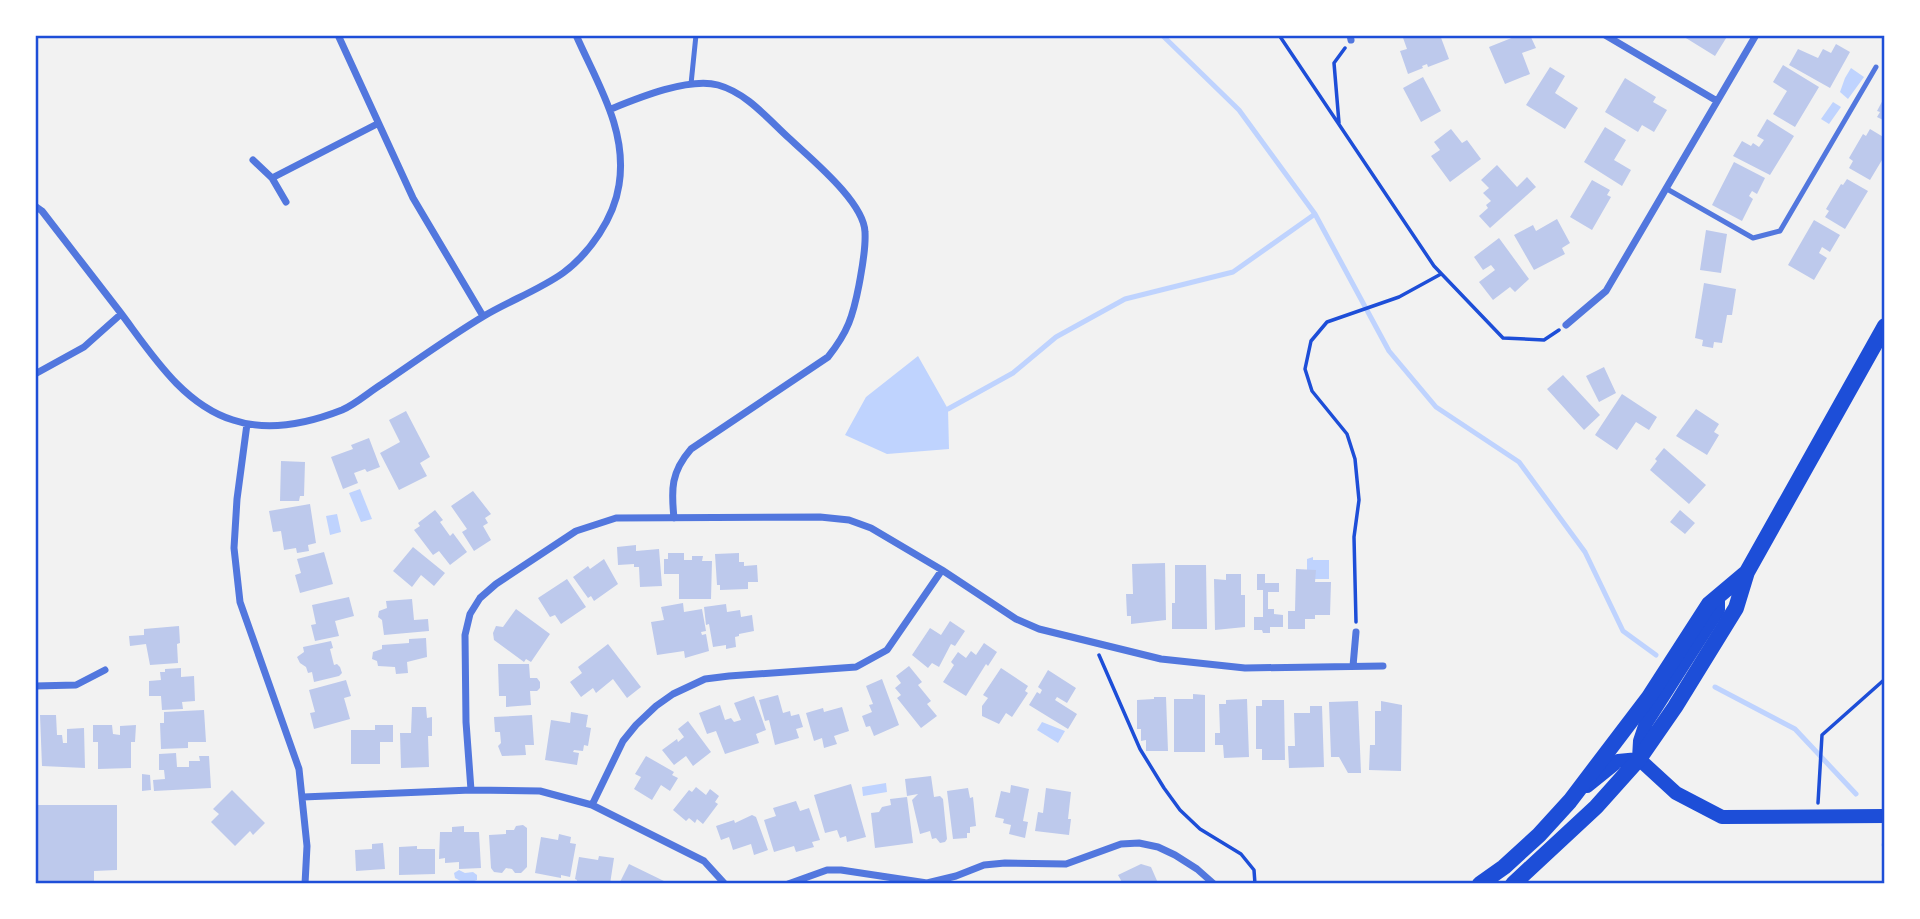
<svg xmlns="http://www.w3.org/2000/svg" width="1920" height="919" viewBox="0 0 1920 919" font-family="'Zilla Slab',serif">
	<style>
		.water { fill: #bfd3fe }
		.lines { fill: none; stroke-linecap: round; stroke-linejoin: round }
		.stream { stroke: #bfd3fe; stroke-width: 5 }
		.building { fill: #bdc9ec }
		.path { stroke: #1d4ed8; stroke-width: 3.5 }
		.service { stroke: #5277de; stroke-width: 5 }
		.minor { stroke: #5277de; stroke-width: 7 }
		.secondary { stroke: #1d4ed8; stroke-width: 14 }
		.primary { stroke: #1d4ed8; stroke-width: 16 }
		.neatline { fill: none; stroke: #1d4ed8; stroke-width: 2.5 }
	</style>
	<rect width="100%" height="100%" fill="#f2f2f2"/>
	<path class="water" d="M1851,68L1864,77L1848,99L1840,92L1845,78Z
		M1833,102L1841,107L1829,124L1821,119Z
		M918,356L948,409L949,449L887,454L845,435L866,397Z
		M360,489L372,519L361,522L349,493Z
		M337,514L341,532L330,535L326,516Z
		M1313,557V560H1329V579H1307V559Z
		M1042,722L1065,731L1058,743L1037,730Z
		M886,783L887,792L863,796L862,787Z
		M459,870L465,873L473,872L477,875V880L466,884L455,878L454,873Z"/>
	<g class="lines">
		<path class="stream" d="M1162,35L1239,110L1315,214L1389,351L1436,407L1519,462L1585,552L1623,631L1656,655
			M948,409L1013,373L1056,337L1125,299L1233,272L1315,214
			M1715,687L1795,729L1856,794
			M1884,845L1885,847"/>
	</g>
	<path class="building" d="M1402,35H1440L1449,59L1428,67L1427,64L1422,66L1423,68L1408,74L1400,51L1407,49Z
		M1519,35H1530L1536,48L1522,53L1530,74L1505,84L1489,47Z
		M1681,35H1728L1715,56Z
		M1836,44L1850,52L1830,88L1789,65L1798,49L1818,58L1823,49L1831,53Z
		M1783,65L1819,87L1795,127L1773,114L1787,91L1773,82Z
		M1550,67L1565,76L1555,93L1578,108L1565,129L1526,105Z
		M1423,77L1441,111L1421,122L1403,88Z
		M1625,78L1656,97L1653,102L1667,110L1654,132L1642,125L1638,132L1605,112Z
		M1885,96V121L1877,117L1880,112L1877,111Z
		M1767,119L1794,136L1770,175L1733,156L1742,141L1751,146L1753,143L1759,147L1764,140L1757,136Z
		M1605,127L1626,140L1614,160L1631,170L1622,186L1584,162Z
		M1451,129L1462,143L1467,140L1481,159L1450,182L1431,156L1440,150L1434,142Z
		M1870,129L1885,138V155L1870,180L1849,168L1853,161L1849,158L1863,134L1866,136Z
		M1734,162L1765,178L1757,194L1752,191L1749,196L1753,199L1742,221L1712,205Z
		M1497,165L1517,187L1527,177L1536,187L1490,228L1479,216L1488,208L1486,205L1491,201L1483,193L1489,188L1481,180Z
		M1847,179L1868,191L1845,229L1825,217L1829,211L1826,209L1841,184L1843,185Z
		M1592,180L1610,190L1607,195L1611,197L1592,230L1570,217Z
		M1557,219L1570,243L1562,248L1565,254L1534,270L1514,235L1533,225L1536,231Z
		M1814,220L1840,235L1830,252L1822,247L1819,253L1827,258L1814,280L1788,265Z
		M1706,230L1727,234L1721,273L1700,270Z
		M1499,238L1529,279L1515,292L1510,287L1493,300L1479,282L1495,270L1491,265L1483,270L1474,257Z
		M1704,283L1736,289L1732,315H1727L1722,343L1714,342L1713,348L1702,346L1703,340L1695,338Z
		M1604,367L1616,393L1599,402L1586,376Z
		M1563,375L1600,415L1584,430L1547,389Z
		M1622,394L1657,417L1649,430L1636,422L1617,450L1595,435Z
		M1696,409L1719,424L1714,432L1719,435L1707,455L1676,436Z
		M406,411L430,457L420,463L427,476L399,490L380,453L400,442L389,420Z
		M369,438L380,467L367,472L365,469L354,473L358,483L343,489L331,457L353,449L351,445Z
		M1664,448L1706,485L1689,504L1650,470L1657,461L1655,459Z
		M281,461L305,462L304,496H300L299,501H280Z
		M473,491L491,514L485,518L488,523L483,526L491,540L474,551L462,532L467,529L451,506Z
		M310,504L316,543L308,545L309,551L297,553L296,548L284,550L281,531L273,532L269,511Z
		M435,510L443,520L440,522L450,536L453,533L467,552L450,565L439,551L433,555L414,530L420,526L418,523Z
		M1680,510L1695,523L1685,534L1670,522Z
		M636,545V551L659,549L662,586L640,587L639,567H634V564L618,565L617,547Z
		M413,547L445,573L434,586L421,575L412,587L393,571Z
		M324,552L333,584L300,593L295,575L301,573L297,559Z
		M668,553H684V560H692V556H703L702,561H712L711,599H679V574H664V559H668Z
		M739,553V562H744V566L757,565L758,582H748V589L720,590V585H717L715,554Z
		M604,559L618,584L594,601L591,596L588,598L573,577L588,566L590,569Z
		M1165,563L1166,620L1131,624V616H1127L1126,594H1133L1132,564Z
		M1175,565H1206L1207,629H1172V603H1175Z
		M1296,569L1316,570L1315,582H1331L1330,615H1315V619H1305V629H1288V611H1295Z
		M1226,574H1241V595H1245V627L1215,630L1214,579L1226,580Z
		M1257,574H1265V583H1279V592H1268V609H1274V614L1283,615V627H1270V633H1263L1262,630H1254V617H1263V590H1257Z
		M567,579L586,607L561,624L555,615L550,617L538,598Z
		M349,597L354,616L335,621L339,636L315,641L311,625L316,624L312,605Z
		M412,599L414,620L428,619L429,631L384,635L382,620L378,617L379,611L387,608L386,601Z
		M683,603L684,612L702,609L706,631L701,632L702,635L706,634L709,651L685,658L684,651L657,655L651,622L664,620L661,607Z
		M726,604L727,612L740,610L741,617L752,615L754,631L739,634V636L735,637L736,647L726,649V645L713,647L709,624L706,625L704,607Z
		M516,609L550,634L531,662L526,659L524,662L494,640L493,633L496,626L503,627Z
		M950,621L965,631L955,646L951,644L939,667L932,663L928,668L912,655L930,628L941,635Z
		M179,626L180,643L177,644L178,663L150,665L146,644L130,646L129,636L144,635V629Z
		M426,638L427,657L407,662L408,673L396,674L395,667L378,666L377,661L372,659L373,652L382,649V645L409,643V639Z
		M331,641L333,648L330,649L334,665L337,664L340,667L342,673L339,676L314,682L312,672L308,673L306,667L300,663L297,657L304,652L303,647Z
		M984,643L997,652L988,666L986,664L966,696L943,682L954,665L951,662L958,652L966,658L971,651L976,655Z
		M608,644L641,687L627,698L613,679L596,693L593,688L581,697L570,682L582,673L578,667Z
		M498,664H529L530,678H537L540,682V688L537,691H530L531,705L506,707V696H499Z
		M909,666L922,682L918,685L931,701L927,704L937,716L921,728L897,698L901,695L895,688L901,683L896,676Z
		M181,668V677L194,676L195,701L182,702L183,709L162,710L161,696H149V681L161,680L160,672H165V669Z
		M1001,668L1028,686L1025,691L1028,693L1012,717L1006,713L999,724L982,716V706L988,698L983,695Z
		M1048,670L1076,688L1067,703L1057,697L1055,700L1077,714L1068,729L1029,705L1037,692L1040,694L1042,690L1038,687Z
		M882,679L899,725L874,736L870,726L866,727L862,716L872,712L869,705L873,704L866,686Z
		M346,680L351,696L344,698L350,719L314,729L310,713L315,712L309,690Z
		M1193,694L1205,695V752H1174V699H1193Z
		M778,695L783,713L790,711L791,716L799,714L803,727L796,729L799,738L775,745L769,720L765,721L759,700Z
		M754,696L766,730L756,734L759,743L725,754L716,731L707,734L699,713L720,705L725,720L731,718L734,722L741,720L734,703Z
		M1154,697H1166L1168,751H1146V740L1141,741V729H1137V700L1154,699Z
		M1247,699L1249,757L1224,758L1223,745H1215V733H1220L1219,704H1226V700Z
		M1262,700H1284L1285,760H1262V749H1256V706H1262Z
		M1358,701L1361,773H1348L1339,757H1331L1329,702Z
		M1381,701L1402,705L1401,771L1369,770L1370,745H1375V711H1381Z
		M1310,706H1322L1324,767L1289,768L1288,746H1295L1294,713H1310Z
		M412,707H426L427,718L432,717V736H428L429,767L401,768L400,733H411Z
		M842,707L849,731L834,736L837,744L824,748L822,738L814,741L806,713L823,708L824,712Z
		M204,710L206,742H188V748L161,749L160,723H164V712Z
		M571,712L588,715L586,727L591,728L588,746L584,745L583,751L574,750L573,752L579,753L577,765L545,760L551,720L570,723Z
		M40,715H56L57,735H62L63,743H67V729L84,728L85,768L42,766Z
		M532,715L534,745H525L526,755L502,756L498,746L501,743L500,732H495L494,717Z
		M688,721L711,752L693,766L686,756L674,765L662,750L677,739L678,742L684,737L678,729Z
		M93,725H112L113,734L120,735V726L136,725L135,742H131V768L98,769V742H93Z
		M375,725H393V742H380V764H351V730H375Z
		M176,753L177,767H189V761H200L199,756H209L211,788L154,791L153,780L165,779L164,770H159V754Z
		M646,756L674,772L672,775L678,778L670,791L661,785L652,800L634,789L641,777L635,774Z
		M142,774L150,775L151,790L142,791Z
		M931,776L934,797L940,796L943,799L947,839L945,842L940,843L936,838L932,839L930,831L920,834L912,800L918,794L907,796L905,779Z
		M851,784L866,837L847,842L846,836L840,838L837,830L825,833L814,795Z
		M1011,785L1029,789L1023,821L1028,822L1025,838L1009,834L1011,825L1003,823L1004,819L995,817L1001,791L1010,793Z
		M696,787L706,795L710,789L719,796L715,802L718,804L703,824L697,819L695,823L689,818L686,821L673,810L689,790L692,792Z
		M968,788L970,798L973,797L976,826L970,827V833H967V838L953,839L947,791Z
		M1046,788L1071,792L1068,819H1071L1069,835L1035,831L1038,812L1043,813Z
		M232,790L265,823L253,835L250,831L235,846L211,822L219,814L213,809Z
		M907,797L913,843L875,848L871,813L879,812L882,807L891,805L890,799Z
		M796,801L800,811L809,808L820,840L812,842L814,847L796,852L794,846L774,852L764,820L776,816L773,808Z
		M35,805H117V870L94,871V884H35Z
		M752,815L756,817L768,850L754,855L751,844L733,850L729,837L721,840L716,826L734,820L735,823Z
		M523,825L527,828V867L521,873H515L512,869L506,868L502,873L494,872L491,868L489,835L506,834V830H514L516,826Z
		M464,826V832H479L481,868L459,869V862L445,863V858L439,859L440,832H452V827Z
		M559,834L571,837L570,843L576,844L570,877L561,875V878L535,873L541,837L558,840Z
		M383,843L385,869L356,871L355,850L372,849V844Z
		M417,846V849H435V874L399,875V847Z
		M599,856L614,858L610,884H577V880L575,879L579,857L598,860Z
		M629,864L666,882L665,884H619Z
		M1141,864L1151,867L1158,883L1163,881L1164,884H1123L1118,875Z"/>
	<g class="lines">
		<path class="path" d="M1279,35L1434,266L1503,338L1544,340L1559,330
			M1339,123L1334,63L1345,48
			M1356,622L1354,537L1359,500L1355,459L1347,434L1312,391L1305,369L1311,341L1327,322L1399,297L1441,274
			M1099,655L1140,749L1164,788L1180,810L1200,829L1241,854L1254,870L1255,884
			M1818,803L1822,735L1885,679"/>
		<path class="service" d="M691,84L696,35
			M1667,189L1753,238L1780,231L1876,67"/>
		<path class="minor" d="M338,35L413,198L483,316
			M1350,35L1351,40
			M1605,35L1717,101
			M611,109C638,98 689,77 718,85C747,93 768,119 790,139C811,159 864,202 865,232C866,250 862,268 859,285C853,316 848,332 828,357L691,449C671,472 671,489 674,518
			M253,160L272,178L286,202
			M272,178L377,124
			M35,206L42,211C68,245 94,278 120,312C151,353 182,404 233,420C268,432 309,423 342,410C356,404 369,392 382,384C416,361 449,337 484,316C509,301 539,290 563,273C590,253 614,218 619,185C628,130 597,83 576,35
			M1566,325L1606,291L1756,35
			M35,374L84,347L121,314
			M247,424L237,499L234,548L240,602L299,769L307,846L305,884
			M1353,666L1356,632
			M35,686L76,685L105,670
			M471,790L466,722L465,635L470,614L480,598L496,584L576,531L616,518L820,517L849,520L871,528L942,570L1016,619L1039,629L1161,659L1245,668L1383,666
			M303,797L471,790L540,791L592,805L704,861L725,884
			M592,805L623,741L636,725L656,706L673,694L705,679L729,676L856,667L887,650L942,570
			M788,884L827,870H841L927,883L956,876L984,865L1005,863L1066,864L1121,844L1139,843L1158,847L1175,855L1197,869L1214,884"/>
		<path class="secondary" d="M1639,759L1676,793L1722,817L1885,816
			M1639,759L1640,741L1646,723L1718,610V597
			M1587,786L1618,761L1639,759"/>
		<path class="primary" d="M1480,884L1504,867L1539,835L1570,801L1649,697L1709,604L1747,572
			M1513,884L1596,807L1639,759L1675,707L1736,608L1747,572L1885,326"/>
	</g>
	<rect width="1920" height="919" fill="none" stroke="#ffffff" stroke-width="74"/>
	<rect x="37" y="37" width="1846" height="845" class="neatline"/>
</svg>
